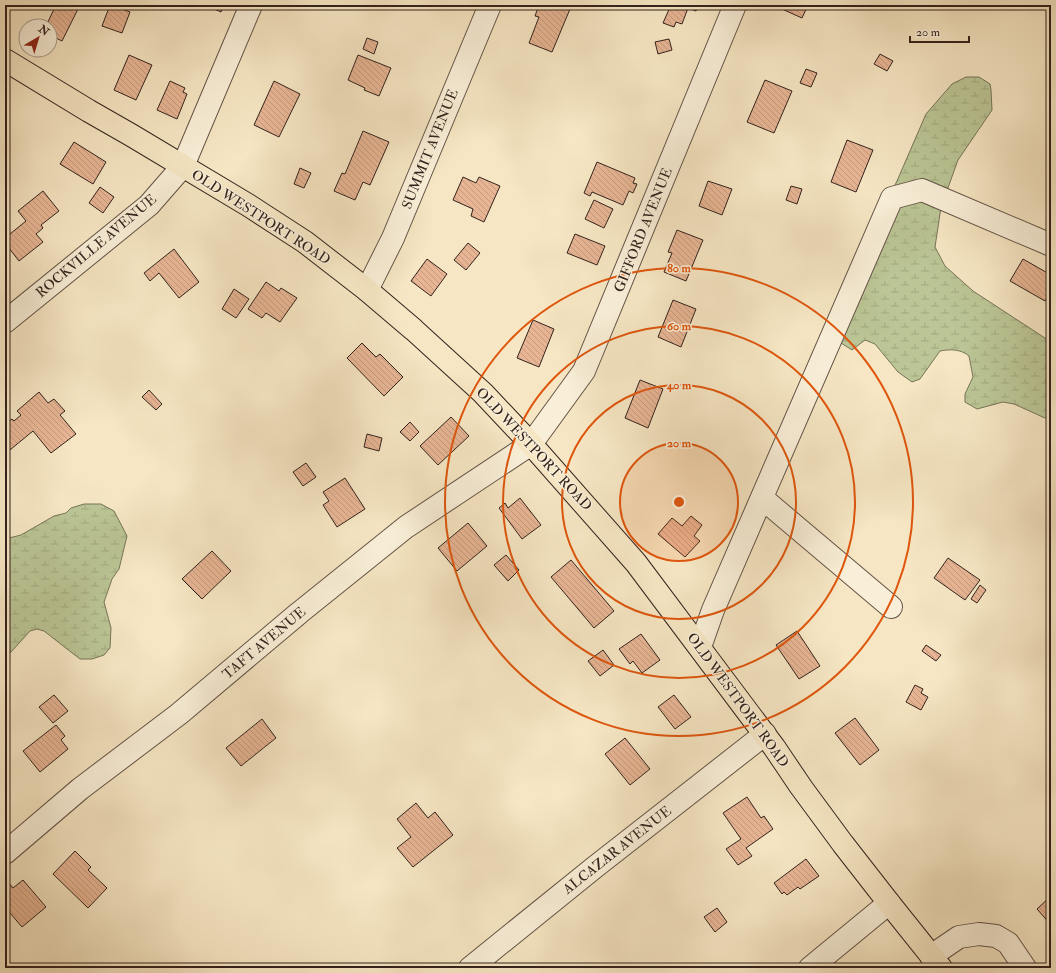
<svg xmlns="http://www.w3.org/2000/svg" width="1056" height="973" viewBox="0 0 1056 973" font-family="'IM FELL Double Pica',serif">
	<style>
		.wetland { fill: url(#wetland-marsh); stroke: #767459 }
		.building { fill: url(#building-back-hatch); stroke: #32221d }
		.lines { fill: none; stroke-linecap: round; stroke-linejoin: round }
		.minor-casing { stroke: #635346; stroke-width: 24 }
		.major-casing { stroke: #32221d; stroke-width: 24 }
		.minor { stroke: #f9efd8; stroke-width: 22 }
		.major { stroke: #f6e6c3; stroke-width: 22 }
		.ring { fill: none; stroke: #df560d; stroke-width: 2 }
		.labels { text-anchor: middle; dominant-baseline: central; stroke-width: 3; stroke-linejoin: round; paint-order: stroke }
		.street-label { font-size: 14px; fill: #32221d; stroke: #f9efd8 }
		.centre { fill: #df560d; stroke: #f9efd8; stroke-width: 2 }
		.ring-label { font-size: 12px; text-anchor: middle; font-weight: bold; fill: #df560d; stroke: #f9efd8; stroke-width: 3; stroke-linejoin: round; paint-order: stroke }
	</style>
	<defs>
		<pattern id="wetland-marsh" width="20" height="14" patternUnits="userSpaceOnUse"><rect width="20" height="14" fill="#bbc595"/><path d="M1 5h8M5 5V1M11 12h8M15 12V8" fill="none" stroke="#a1a980"/></pattern>
		<pattern id="building-back-hatch" width="6" height="6" patternUnits="userSpaceOnUse"><rect width="6" height="6" fill="#e7b594"/><path d="M-1 5l2 2M0 0l6 6M5-1l2 2" fill="none" stroke="#c79b7f"/></pattern>
	</defs>
	<rect width="100%" height="100%" fill="#f6e6c3"/>
	<filter id="stains"><feTurbulence type="fractalNoise" baseFrequency=".005" numOctaves="4"/><feColorMatrix values="0 0 0 0 .2 0 0 0 0 .09 0 0 0 0 .02 0 0 0 .5 -.17"/></filter>
	<radialGradient id="worn" r=".72"><stop offset=".6" stop-color="#630" stop-opacity="0"/><stop offset="1" stop-color="#630" stop-opacity=".3"/></radialGradient>
	<path class="wetland" d="M966,77H979L990,84L991,90L992,110L958,160L941,207L935,247L945,266L973,291L1048,340L1051,341V415L1045,418L1014,404L1003,402L977,409L965,402V394L973,377L969,356C961,349 950,349 940,351L920,379L912,382L898,372L875,344L865,340L852,350L841,343L854,266L897,181L926,114L952,84Z
		M84,504H101L114,511L127,536L119,569L112,579L104,602L111,628L110,648L104,655L92,659H80L44,631L37,629L30,631L11,652L5,656V539L21,535L54,516L66,513L71,508Z"/>
	<path class="building" d="M51,5H80L62,41L50,35V26H46L55,7Z
		M110,5H112L130,12L122,33L102,26Z
		M194,5H224L221,12L205,5L204,9Z
		M539,5H561L570,9L552,52L529,43L539,17L535,16Z
		M671,5H699L696,11L688,8L682,24L676,22L674,27L663,23Z
		M773,5H808L802,18Z
		M367,38L378,42L374,54L363,49Z
		M669,39L672,50L658,54L655,42Z
		M880,54L893,61L887,71L874,64Z
		M129,55L152,65L136,100L114,90Z
		M358,55L391,68L379,96L364,90L365,88L348,80Z
		M806,69L817,73L811,87L800,83Z
		M765,80L792,91L774,133L747,122Z
		M170,81L185,88L183,92L187,94L177,119L157,110Z
		M274,81L300,94L279,137L254,125Z
		M363,131L389,142L370,185L363,182L355,200L334,191L342,173L345,174Z
		M847,140L873,150L856,192L831,182Z
		M74,142L106,162L93,184L60,164Z
		M597,162L635,178L633,183L637,184L633,193L629,191L623,205L592,192L590,196L584,193Z
		M300,168L311,173L304,188L294,184Z
		M463,177L476,183L479,177L500,186L484,222L471,216L473,209L453,200Z
		M708,181L732,189L722,215L699,206Z
		M791,186L802,189L797,204L786,200Z
		M100,187L114,197L103,213L89,203Z
		M43,191L59,211L41,225L43,228L36,234L43,242L19,261L5,243V238L26,221L18,211Z
		M594,200L613,209L604,228L585,219Z
		M677,230L703,240L686,281L664,272L672,253L668,252Z
		M575,234L605,246L597,265L567,253Z
		M468,243L480,253L466,270L454,260Z
		M174,249L199,282L179,298L159,273L150,281L144,273Z
		M427,259L447,274L431,296L411,281Z
		M1023,259L1051,275V290L1045,301L1010,281Z
		M266,282L279,291L281,288L297,298L280,322L266,313L262,318L248,309Z
		M234,289L249,299L236,318L222,309Z
		M673,300L696,309L681,347L658,337Z
		M533,320L554,329L539,367L517,358Z
		M362,343L376,357L380,354L403,377L384,396L347,358Z
		M640,380L663,389L648,428L625,418Z
		M149,390L162,404L156,410L142,397Z
		M39,392L48,403L54,399L65,411L60,415L76,434L51,453L33,431L5,454V424L12,419L14,421L21,415L17,411Z
		M451,417L469,436L438,465L420,446Z
		M410,422L419,432L410,441L400,432Z
		M367,434L382,438L379,451L364,447Z
		M306,463L316,477L303,486L293,472Z
		M345,478L365,509L337,527L323,505L329,501L323,492Z
		M520,498L541,525L522,539L499,508L505,503L508,508Z
		M691,516L702,525L694,536L700,541L685,557L658,534L672,518L682,526Z
		M468,523L487,546L457,571L438,548Z
		M212,551L231,571L202,599L182,579Z
		M506,555L519,570L508,581L494,565Z
		M948,558L980,580L965,600L934,578Z
		M571,560L614,611L594,628L551,577Z
		M980,585L986,590L977,603L971,599Z
		M797,631L820,666L799,679L776,645Z
		M641,634L660,660L642,673L633,661L630,664L619,649Z
		M926,645L941,655L936,661L922,651Z
		M603,650L614,665L600,676L588,661Z
		M915,685L923,689L921,693L928,697L921,710L906,702Z
		M54,695L68,711L53,723L39,707Z
		M674,695L691,717L675,729L658,707Z
		M855,718L879,750L860,765L835,733Z
		M262,719L276,738L241,766L226,748Z
		M56,725L65,736L61,740L68,749L40,772L23,751Z
		M625,738L650,769L630,785L605,754Z
		M747,797L761,818L764,816L773,829L746,848L752,856L738,865L726,849L741,839L723,813Z
		M416,803L428,818L435,812L453,835L413,867L397,848L411,837L397,819Z
		M75,851L91,867L88,870L107,888L88,908L53,874Z
		M806,859L819,876L800,889L798,887L787,895L784,892L782,894L774,883Z
		M23,880L46,907L22,927L5,907V884L8,882L13,888Z
		M1050,897L1051,898V925L1037,909Z
		M717,908L727,922L715,932L704,917Z"/>
	<g class="lines">
		<defs>
			<path id="minor" d="M367,290L393,238L490,5
				M5,322L149,205L183,166L251,5
				M762,498L891,607
				M700,647L713,610L892,198L922,190L1051,245
				M5,853L80,789L179,714L299,613L406,527L531,444L584,371L735,5
				M931,956L959,937L979,934L996,936L1008,943L1025,968
				M470,968L595,867L765,734
				M810,968L889,903"/>
			<path id="major" d="M5,60L89,111L131,135L248,205L305,242L367,290L414,330L483,393L531,444L636,563L774,747L801,787L843,844L889,903L941,968"/>
		</defs>
		<use href="#minor" class="minor-casing"/>
		<use href="#major" class="major-casing"/>
		<use href="#minor" class="minor"/>
		<use href="#major" class="major"/>
	</g>
	<circle cx="679" cy="502" r="59" fill="#df560d" fill-opacity=".12"/>
	<g class="ring">
		<circle cx="679" cy="502" r="59"/>
		<circle cx="679" cy="502" r="117"/>
		<circle cx="679" cy="502" r="176"/>
		<circle cx="679" cy="502" r="234"/>
	</g>
	<g class="labels">
		<g class="street-label">
			<text transform="translate(430 149) rotate(-68)">SUMMIT AVENUE</text>
			<text transform="translate(261 217) rotate(33)">OLD WESTPORT ROAD</text>
			<text transform="translate(643 230) rotate(-68)">GIFFORD AVENUE</text>
			<text transform="translate(96 246) rotate(-40)">ROCKVILLE AVENUE</text>
			<text transform="translate(534 449) rotate(47)">OLD WESTPORT ROAD</text>
			<text transform="translate(264 643) rotate(-40)">TAFT AVENUE</text>
			<text transform="translate(738 700) rotate(54)">OLD WESTPORT ROAD</text>
			<text transform="translate(617 850) rotate(-38)">ALCAZAR AVENUE</text>
		</g>
	</g>
	<circle cx="679" cy="502" r="6" class="centre"/>
	<g class="ring-label">
		<text x="679" y="272">80 m</text>
		<text x="679" y="330">60 m</text>
		<text x="679" y="389">40 m</text>
		<text x="679" y="447">20 m</text>
	</g>
	<rect width="1056" height="973" fill="none" stroke="#f6e6c3" stroke-width="20"/>
	<rect x="6" y="6" width="1044" height="961" fill="none" stroke="#32221d" stroke-width="2"/>
	<rect x="10" y="10" width="1036" height="953" fill="none" stroke="#32221d"/>
	<g transform="translate(38 38) rotate(38)"><circle r="19" fill="#f9efd8" stroke="#a99d8d"/>
	<path d="M0-3L7 15L0 10L-7 15Z" fill="#8f2418"/>
	<text y="-6" font-size="11" font-weight="bold" text-anchor="middle" fill="#32221d">N</text>
	</g>
	<path d="M910 36v6h59v-6" fill="none" stroke="#32221d" stroke-width="2"/>
	<text x="916" y="36" font-size="12" fill="#32221d" stroke="#f9efd8" stroke-width="3" paint-order="stroke">20 m</text>
	<rect width="100%" height="100%" filter="url(#stains)"/>
	<rect width="100%" height="100%" fill="url(#worn)"/>
</svg>
